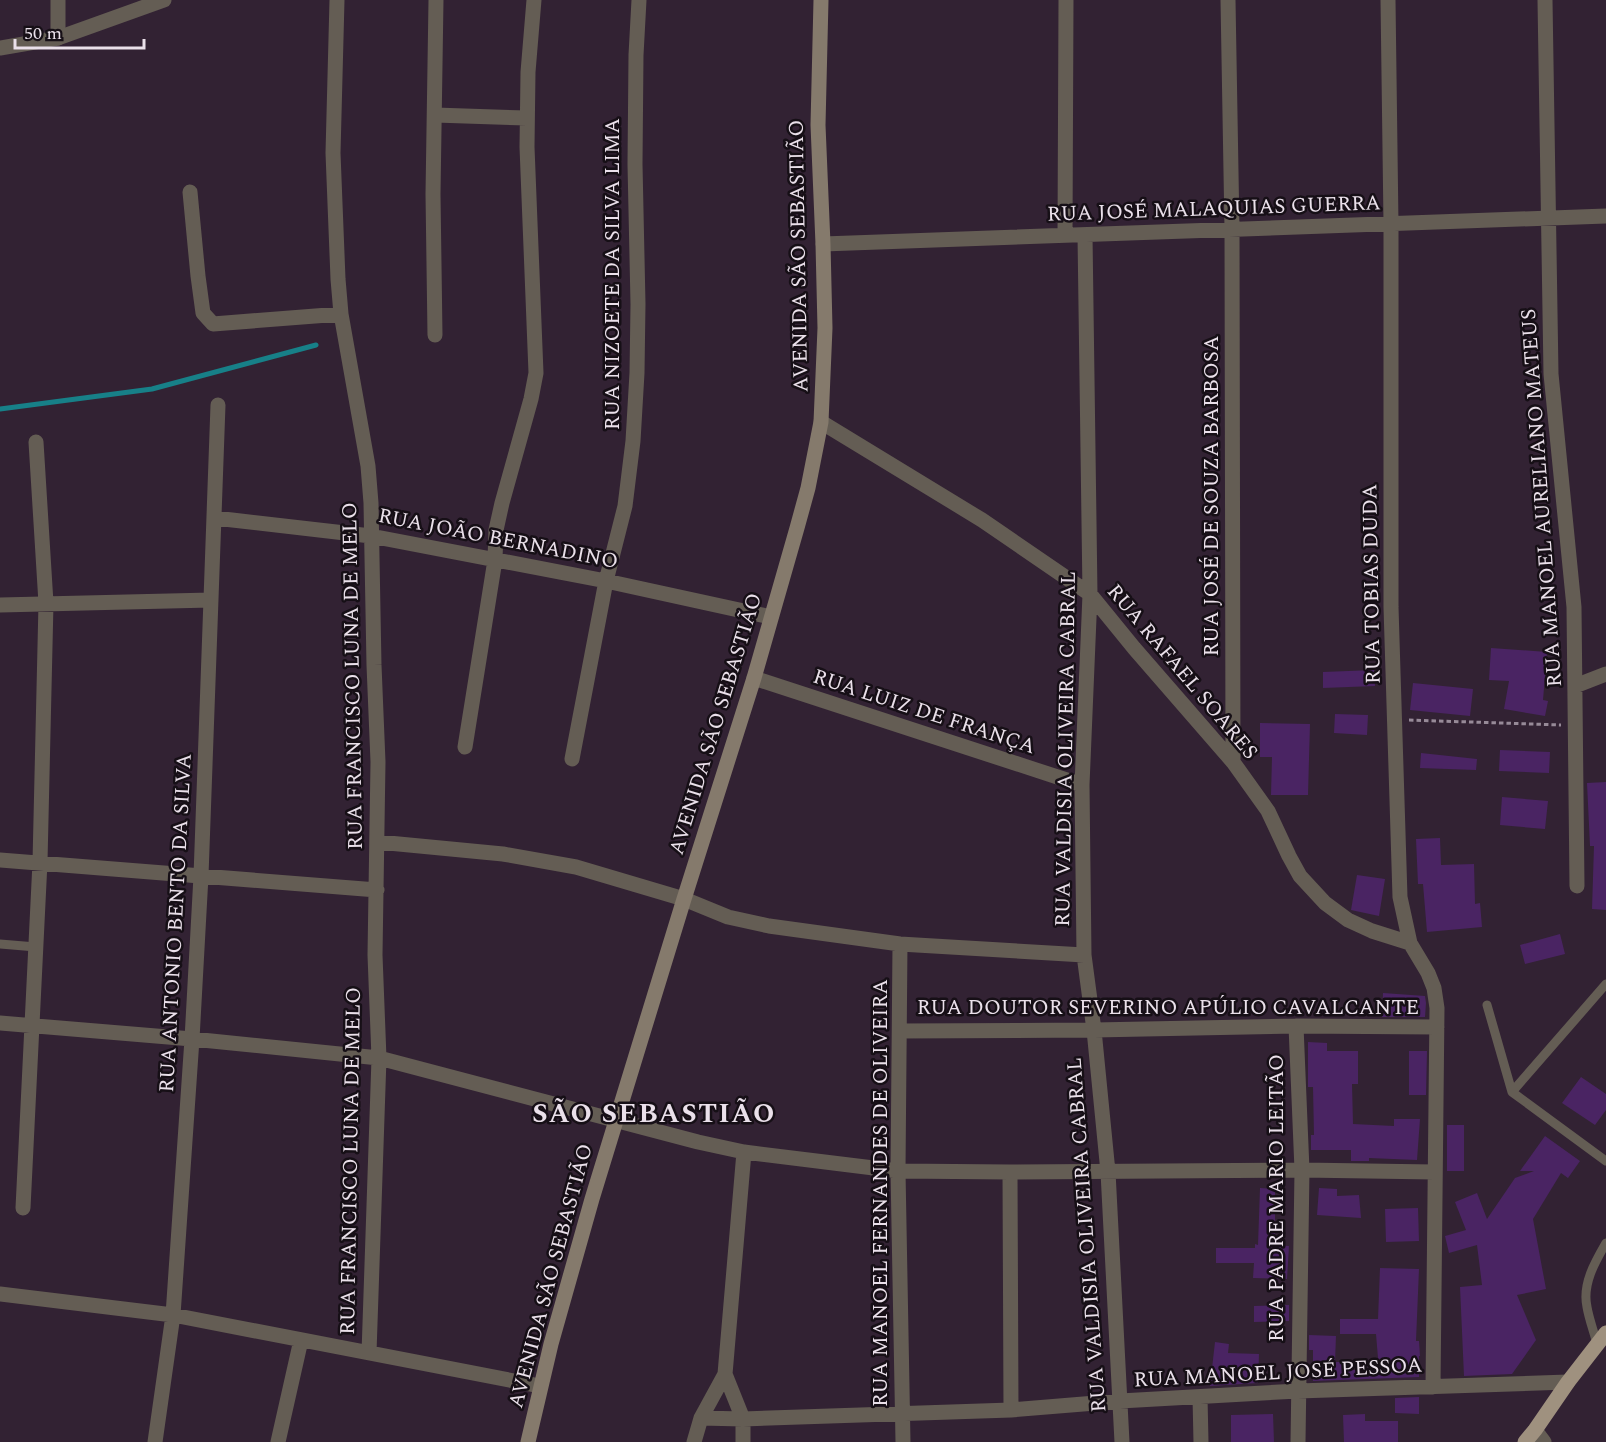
<svg xmlns="http://www.w3.org/2000/svg" width="1606" height="1442" viewBox="0 0 1606 1442" font-family="Spectral,serif">
	<style>
		.lines { fill: none; stroke-linecap: round; stroke-linejoin: round }
		.stream { stroke: #178088; stroke-width: 5 }
		.building { fill: #4a2463 }
		.path { stroke: #978a98; stroke-width: 3; stroke-dasharray: 4.5 3; stroke-linecap: butt }
		.service { stroke: #645d54; stroke-width: 9 }
		.minor { stroke: #645d54; stroke-width: 15 }
		.tertiary { stroke: #645d54; stroke-width: 15 }
		.secondary { stroke: #857a6c; stroke-width: 15 }
		.primary { stroke: #9f917f; stroke-width: 15 }
		.labels { text-anchor: middle; dominant-baseline: central; stroke-width: 5; stroke-linejoin: round; paint-order: stroke }
		.street-label { font-size: 21px; fill: #eae0ea; stroke: #160f16 }
		.district-label { font-size: 27px; font-weight: bold; letter-spacing: 1.5px; fill: #eae0ea; stroke: #160f16 }
	</style>
	<rect width="100%" height="100%" fill="#322233"/>
	<g class="lines">
		<path class="stream" d="M0,409L152,389L316,345"/>
	</g>
	<path class="building" d="M1491,648L1547,652L1543,700L1548,701L1545,716L1504,709L1509,681L1489,680Z
		M1374,670L1375,686L1323,688V672Z
		M1413,683L1473,689L1470,716L1410,710Z
		M1335,714L1368,715L1367,735L1334,733Z
		M1260,723L1310,724L1308,795H1271L1272,757H1260Z
		M1500,750L1550,752L1549,773L1499,771Z
		M1421,753L1477,759L1476,770L1420,768Z
		M1606,782V910L1592,909L1594,846H1590L1587,783Z
		M1502,797L1548,801L1545,829L1500,825Z
		M1440,838L1441,865L1474,864L1475,904L1480,903L1482,927L1427,932L1423,884H1418L1416,839Z
		M1357,875L1385,879L1379,916L1351,910Z
		M1560,934L1565,954L1525,964L1520,945Z
		M1383,993L1425,996L1426,1003L1425,1017H1382Z
		M1308,1042L1327,1043V1051H1358V1084H1352L1353,1124L1394,1126V1119H1420L1417,1160L1369,1158V1161H1351V1150H1311V1135H1314L1313,1087H1308Z
		M1409,1051H1427L1426,1095H1409Z
		M1581,1077L1606,1094V1110L1595,1125L1562,1103Z
		M1447,1125H1464V1171H1447Z
		M1545,1136L1580,1161L1568,1178L1561,1173L1533,1219L1546,1289L1517,1295L1536,1340L1512,1374L1464,1376L1460,1287L1482,1285L1477,1245L1449,1253L1445,1236L1466,1230L1455,1202L1477,1193L1487,1219L1515,1178L1534,1171H1520Z
		M1260,1188L1275,1189V1245L1289,1246L1287,1279L1253,1278L1254,1263H1216V1248H1255V1244L1258,1245Z
		M1319,1188L1337,1189V1196L1359,1195L1361,1218L1317,1215Z
		M1418,1208L1419,1241L1386,1242L1385,1209Z
		M1380,1268L1419,1269L1416,1341H1419L1420,1356H1419V1377L1313,1381V1350H1309V1335L1336,1336L1335,1362H1349V1370H1379L1376,1334H1340V1319H1378Z
		M1289,1305V1321L1254,1322V1306Z
		M1215,1342L1229,1344L1228,1353L1259,1354L1258,1383L1210,1386Z
		M1419,1397V1414L1395,1413V1398Z
		M1273,1414L1274,1442H1231V1415Z
		M1365,1414V1421H1398V1442H1344L1343,1415Z"/>
	<g class="lines">
		<path class="path" d="M1409,720L1561,725"/>
		<path class="service" d="M0,944L36,947
			M1487,1005L1512,1092L1606,1161
			M1512,1092L1606,984
			M1597,1344C1594,1332 1589,1319 1587,1307C1582,1284 1595,1262 1606,1243"/>
		<path class="minor" d="M337,0L333,153L338,279L341,314L368,466L371,503L374,665L378,762L375,955L379,1058L369,1353
			M1228,0L1232,229L1233,762
			M1388,0L1391,224V607L1400,897L1410,943L1428,973L1434,988L1437,1008L1433,1387
			M1545,0L1551,374L1574,607L1577,886
			M58,38V0
			M435,115L527,118
			M190,192L198,276L203,313L213,324L341,314
			M1065,235L1066,0
			M1085,235L1090,594L1082,785L1084,955L1094,1030L1108,1172L1122,1442
			M823,244L1606,216
			M435,335L433,194L436,0
			M821,422L982,520L1090,594L1134,648L1233,762L1268,811L1289,856L1300,876L1325,903L1348,920L1372,931L1410,943
			M215,518L371,536L606,581L771,617
			M0,605L211,600
			M754,678L1082,785
			M1575,686L1606,674
			M465,747L495,560L496,530L502,503L531,399L536,373L527,147L528,72L534,0
			M572,759L606,581L625,506L633,441L637,373L638,304L635,164L636,55L639,0
			M378,842L503,854L576,867L684,899L728,917L769,926L900,944L1084,955
			M0,860L377,890
			M900,944L898,1171L903,1442
			M0,1023L192,1039L379,1058L698,1142L744,1152L898,1171L1010,1172L1302,1170L1434,1172
			M1296,1026L1302,1170L1298,1442
			M900,1031L1094,1030L1296,1026L1437,1027
			M1010,1172L1011,1410
			M23,1208L40,862L46,603L36,442
			M0,1294L173,1315L540,1386
			M725,1374L743,1419V1442
			M1200,1397L1201,1442
			M701,1418L743,1419L1011,1410L1120,1401L1298,1391L1568,1382
			M1535,1430L1544,1442
			M155,1442L173,1315L192,1039L201,876L218,405
			M278,1442L301,1340
			M694,1442L701,1418L725,1374L744,1152"/>
		<path class="tertiary" d="M0,48L58,38L164,0"/>
		<path class="secondary" d="M528,1442L551,1344L592,1199L684,899L754,678L797,528L808,488L821,422L825,328L823,244L818,125L821,0"/>
		<path class="primary" d="M1525,1442L1535,1430L1568,1382L1606,1333"/>
	</g>
	<g class="labels">
		<g class="street-label">
			<text transform="translate(1214 209) rotate(-2)">RUA JOSÉ MALAQUIAS GUERRA</text>
			<text transform="translate(799 256) rotate(-91)">AVENIDA SÃO SEBASTIÃO</text>
			<text transform="translate(613 274) rotate(-90)">RUA NIZOETE DA SILVA LIMA</text>
			<text transform="translate(1212 496) rotate(-90)">RUA JOSÉ DE SOUZA BARBOSA</text>
			<text transform="translate(1542 498) rotate(-94)">RUA MANOEL AURELIANO MATEUS</text>
			<text transform="translate(498 539) rotate(11)">RUA JOÃO BERNADINO</text>
			<text transform="translate(1372 584) rotate(-91)">RUA TOBIAS DUDA</text>
			<text transform="translate(1182 672) rotate(50)">RUA RAFAEL SOARES</text>
			<text transform="translate(353 676) rotate(-91)">RUA FRANCISCO LUNA DE MELO</text>
			<text transform="translate(924 712) rotate(18)">RUA LUIZ DE FRANÇA</text>
			<text transform="translate(716 724) rotate(-73)">AVENIDA SÃO SEBASTIÃO</text>
			<text transform="translate(1066 749) rotate(-89)">RUA VALDISIA OLIVEIRA CABRAL</text>
			<text transform="translate(176 923) rotate(-87)">RUA ANTONIO BENTO DA SILVA</text>
			<text x="1168" y="1008">RUA DOUTOR SEVERINO APÚLIO CAVALCANTE</text>
			<text transform="translate(351 1161) rotate(-89)">RUA FRANCISCO LUNA DE MELO</text>
			<text transform="translate(881 1193) rotate(-90)">RUA MANOEL FERNANDES DE OLIVEIRA</text>
			<text transform="translate(1277 1198) rotate(-90)">RUA PADRE MARIO LEITÃO</text>
			<text transform="translate(1087 1235) rotate(-94)">RUA VALDISIA OLIVEIRA CABRAL</text>
			<text transform="translate(551 1276) rotate(-75)">AVENIDA SÃO SEBASTIÃO</text>
			<text transform="translate(1278 1373) rotate(-3)">RUA MANOEL JOSÉ PESSOA</text>
		</g>
		<g class="district-label">
			<text x="654" y="1114">SÃO SEBASTIÃO</text>
		</g>
	</g>
	<path d="M15 39v9h129v-9" fill="none" stroke="#eae0ea" stroke-width="3"/>
	<text x="24" y="39" font-size="18" fill="#eae0ea" stroke="#160f16" stroke-width="4.5" paint-order="stroke">50 m</text>
</svg>
